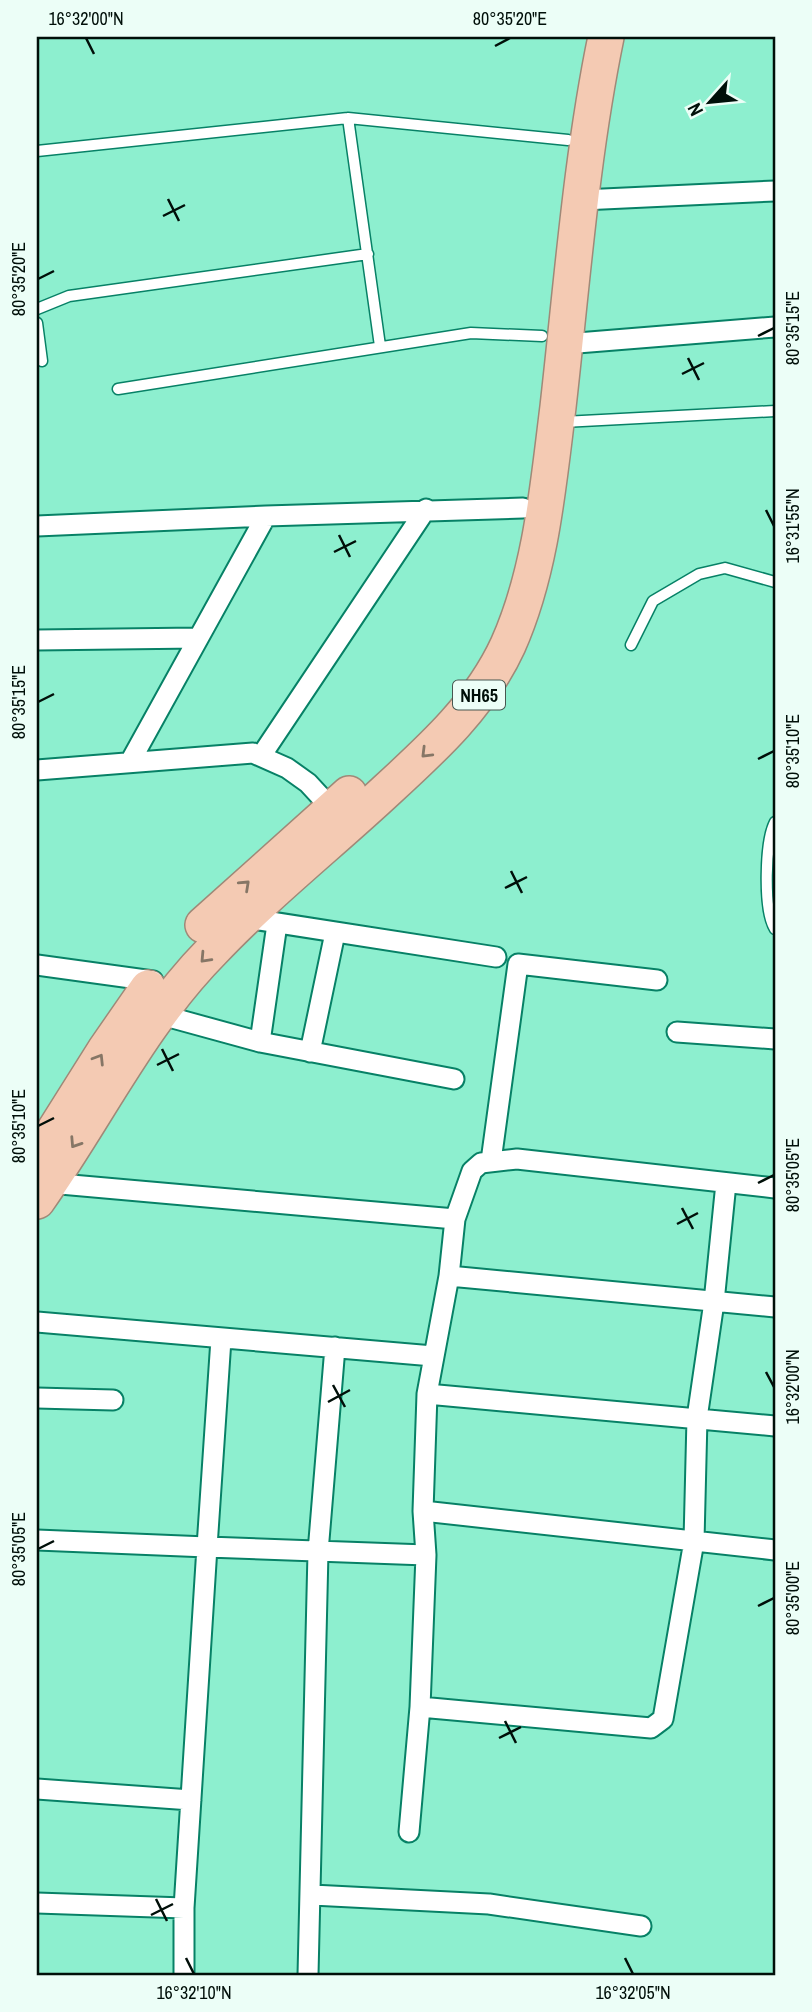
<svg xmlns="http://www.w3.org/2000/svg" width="812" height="2012" viewBox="0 0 812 2012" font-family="'Archivo Narrow',sans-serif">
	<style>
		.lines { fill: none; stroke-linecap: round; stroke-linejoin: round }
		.lane-casing { stroke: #078166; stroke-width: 13 }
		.street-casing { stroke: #078166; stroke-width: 23 }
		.highway-casing { stroke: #9f8978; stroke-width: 38 }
		.lane { stroke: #fff; stroke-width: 10 }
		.street { stroke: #fff; stroke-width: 19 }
		.highway { stroke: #f4cab3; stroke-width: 35 }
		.oneway { stroke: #867666 }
		.ticks { fill: none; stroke: #000f09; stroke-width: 2.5 }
		.labels { text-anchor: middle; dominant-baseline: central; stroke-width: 5; stroke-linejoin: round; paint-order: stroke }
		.shield { fill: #ecfef7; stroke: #475750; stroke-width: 2 }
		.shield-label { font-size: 18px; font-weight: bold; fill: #000f09 }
		.neatline { fill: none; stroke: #000f09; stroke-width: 2.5 }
		.ticks-label { font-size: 18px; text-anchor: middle; fill: #000f09 }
	</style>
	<rect width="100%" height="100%" fill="#8defcf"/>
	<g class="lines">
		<defs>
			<path id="lane" d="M348,118L380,346
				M37,151L348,118L568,140
				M37,309L69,296L368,254
				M37,323L42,361
				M118,389L471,333L542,336
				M563,422L775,411
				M631,645L653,601L699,574L725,568L775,582
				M775,822C765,841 763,910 775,929"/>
			<path id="street" d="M582,200L775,191
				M565,344L775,327
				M266,516L523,508
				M37,526L266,516L130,762
				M37,640L197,638
				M261,756L426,509
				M37,770L253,753L287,768L308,783L332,809
				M246,918L496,957
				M37,965L153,981
				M158,1014L260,1042L454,1079
				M677,1032L775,1039
				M260,1042L277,924
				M310,1052L335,933
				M491,1161L518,964L657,980
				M49,1183L455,1219
				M449,1276L775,1307
				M37,1322L433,1356
				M221,1339L207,1547L426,1555L423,1511L427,1394L449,1276L455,1219L472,1171L481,1163L517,1159L775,1188
				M427,1394L775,1426
				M37,1398L113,1400
				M423,1511L775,1550
				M37,1540L207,1547L184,1908L37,1903
				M420,1707L651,1728L663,1719L694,1541L697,1418L714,1302L726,1183
				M37,1789L191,1800
				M409,1832L420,1707L426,1555
				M312,1895L489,1904L641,1926
				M184,1975V1908
				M308,1975L318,1552L335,1347"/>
			<path id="highway" d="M203,925L349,794
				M37,1158L105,1050L148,988
				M37,1201C96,1118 140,1024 212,951C266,894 329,844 387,790C434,747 481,704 508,645C541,571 548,487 558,407C572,284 581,158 606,37"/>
		</defs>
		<use href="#lane" class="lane-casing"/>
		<use href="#street" class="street-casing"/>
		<use href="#highway" class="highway-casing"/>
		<use href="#lane" class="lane"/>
		<use href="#street" class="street"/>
		<use href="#highway" class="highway"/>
	</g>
	<defs><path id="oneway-chevron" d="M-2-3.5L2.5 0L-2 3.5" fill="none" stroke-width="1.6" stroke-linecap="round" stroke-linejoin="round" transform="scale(1.75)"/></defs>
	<g class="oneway">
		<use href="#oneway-chevron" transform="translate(426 753) rotate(135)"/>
		<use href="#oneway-chevron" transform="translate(245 885) rotate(-43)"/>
		<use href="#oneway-chevron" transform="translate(205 958) rotate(133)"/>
		<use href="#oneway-chevron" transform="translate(99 1059) rotate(-58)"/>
		<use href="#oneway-chevron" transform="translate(75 1143) rotate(123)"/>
	</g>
	<path class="ticks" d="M86,38L94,54M495,46L510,38M168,199L179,221M163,216L185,205M38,279L54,271M758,336L774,328M688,358L699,380M682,374L704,363M766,510L774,526M339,535L350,557M334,552L356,541M38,702L54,694M758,759L774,751M511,871L522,893M505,888L527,877M162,1049L173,1071M157,1065L179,1054M38,1126L54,1118M758,1183L774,1175M682,1208L693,1229M677,1224L698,1213M766,1372L774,1387M333,1385L345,1407M328,1402L350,1390M38,1549L54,1541M758,1606L774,1598M505,1721L516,1743M499,1738L521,1727M156,1899L167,1921M151,1915L173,1904M186,1958L194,1974M625,1958L633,1974"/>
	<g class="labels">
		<rect class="shield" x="453" y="680.5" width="52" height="29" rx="5"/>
		<g class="shield-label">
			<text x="479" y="695">NH65</text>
		</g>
	</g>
	<rect width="812" height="2012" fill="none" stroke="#ecfef7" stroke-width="77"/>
	<g transform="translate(710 102) rotate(243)" stroke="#ecfef7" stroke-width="5" paint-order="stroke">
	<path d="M0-5L12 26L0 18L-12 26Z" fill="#000f09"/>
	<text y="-10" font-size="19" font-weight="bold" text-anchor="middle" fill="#000f09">N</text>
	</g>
	<rect x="38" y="38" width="736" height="1936" class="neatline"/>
	<g class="ticks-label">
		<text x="86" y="25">16°32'00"N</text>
		<text x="510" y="25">80°35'20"E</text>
		<text transform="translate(19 279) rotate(-90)" y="6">80°35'20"E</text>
		<text transform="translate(793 328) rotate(-90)" y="6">80°35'15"E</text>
		<text transform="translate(793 526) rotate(-90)" y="6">16°31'55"N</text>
		<text transform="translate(19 702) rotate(-90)" y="6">80°35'15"E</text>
		<text transform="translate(793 751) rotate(-90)" y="6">80°35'10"E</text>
		<text transform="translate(19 1126) rotate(-90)" y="6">80°35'10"E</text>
		<text transform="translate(793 1175) rotate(-90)" y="6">80°35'05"E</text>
		<text transform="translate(793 1387) rotate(-90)" y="6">16°32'00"N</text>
		<text transform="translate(19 1549) rotate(-90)" y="6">80°35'05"E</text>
		<text transform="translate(793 1598) rotate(-90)" y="6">80°35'00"E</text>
		<text x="194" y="1999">16°32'10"N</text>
		<text x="633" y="1999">16°32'05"N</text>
	</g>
</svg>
